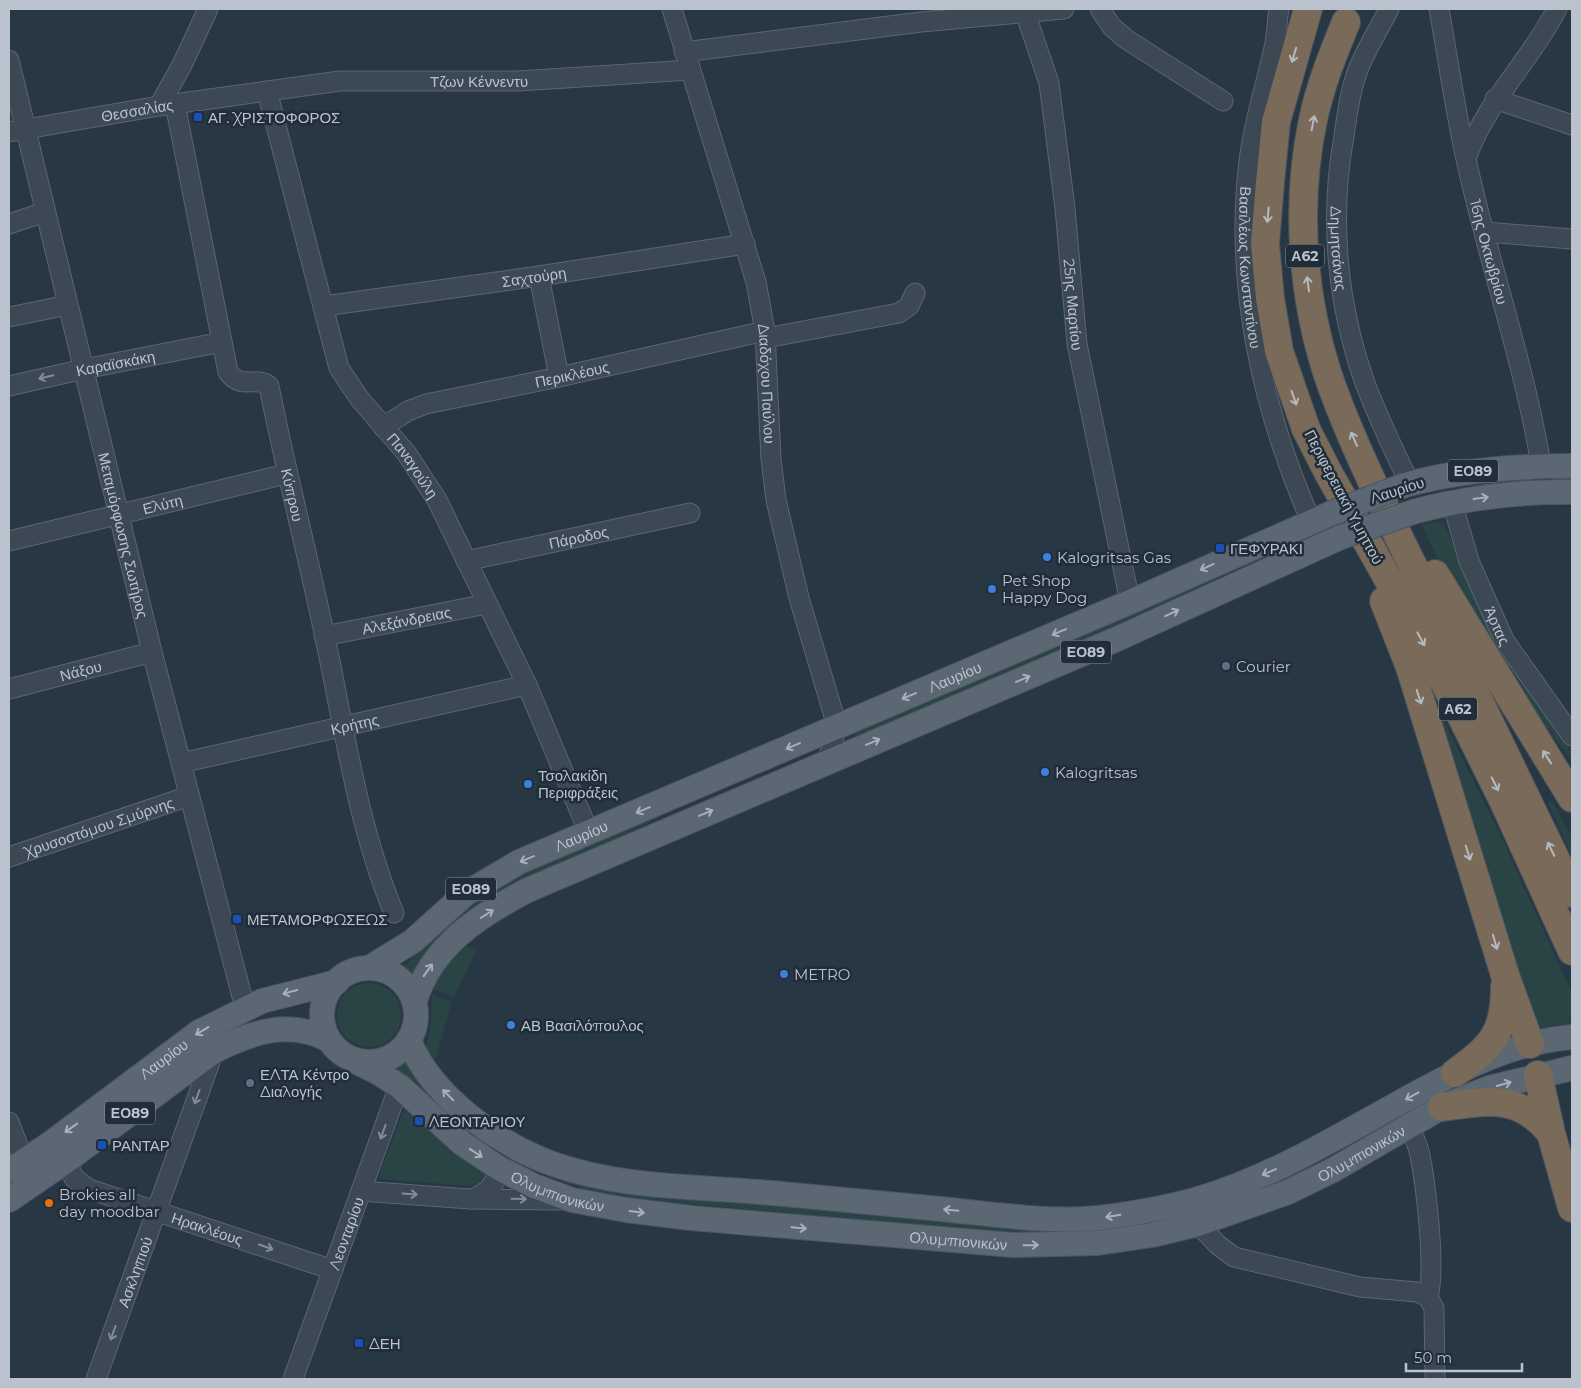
<svg xmlns="http://www.w3.org/2000/svg" width="1581" height="1388" viewBox="0 0 1581 1388" font-family="Montserrat,sans-serif">
	<style>
		.green { fill: #2a4445 }
		.lines { fill: none; stroke-linecap: round; stroke-linejoin: round }
		.minor-casing { stroke: #5b6671; stroke-width: 21 }
		.major-casing { stroke: #495460; stroke-width: 26 }
		.highway-casing { stroke: #47535e; stroke-width: 30 }
		.minor { stroke: #3c4854; stroke-width: 19 }
		.major { stroke: #5b6773; stroke-width: 24 }
		.highway { stroke: #7a6a59; stroke-width: 28 }
		.major-bridge-casing { stroke: #495460; stroke-width: 26; stroke-linecap: butt }
		.major-bridge { stroke: #5b6773; stroke-width: 24 }
		.oneway { stroke: #b4bac1 }
		.oneway2 { stroke: #818c97 }
		.oneway3 { stroke: #a7b1bb }
		.transit-dot { fill: #1a4fb4; stroke: #212d39; stroke-width: 2 }
		.shop-dot { fill: #3f7fe0; stroke: #212d39; stroke-width: 2 }
		.service-dot { fill: #5c6f8a; stroke: #212d39; stroke-width: 2 }
		.food-dot { fill: #e8710a; stroke: #212d39; stroke-width: 2 }
		.labels { text-anchor: middle; dominant-baseline: central; stroke-width: 5; stroke-linejoin: round; paint-order: stroke }
		.shield { fill: #212d39; stroke: #8c96a1; stroke-width: 1 }
		.shield-label { font-size: 14px; font-weight: bold; fill: #bac3cd }
		.street-label { font-size: 15px; fill: #bac3cd; stroke: #212d39 }
		.poi-label { font-size: 15px; fill: #bac3cd; stroke: #212d39; text-anchor: start }
	</style>
	<rect width="100%" height="100%" fill="#283744"/>
	<path class="green" d="M1335,522L1338,528L1243,567L1120,625L955,694L861,737L844,734Z
		M1443,522L1504,659L1572,752V762C1518,687 1457,611 1422,524Z
		M1420,672L1506,847L1572,993V1023L1535,1029Z
		M1552,801L1572,838V856L1548,803Z
		M659,814L660,817L607,844L446,934L440,927C502,872 584,846 659,814Z
		M436,933L441,939L412,976L402,968Z
		M471,947L476,951L454,997L432,989L447,964L460,948Z
		M337 1015a32 32 0 1 1 64 0a32 32 0 1 1-64 0Z
		M432,995L452,1002L435,1060L426,1047L431,1022Z
		M406,1057L486,1143L487,1145L441,1111L391,1067Z
		M404,1109L410,1111L447,1146L485,1171L486,1175C481,1181 478,1185 470,1186L380,1179L379,1175Z
		M1376,1127L1276,1183L1210,1208L1116,1228L1029,1235L634,1199L583,1189L521,1166L517,1158L1082,1226Z"/>
	<g class="lines">
		<defs>
			<g id="minor">
				<path id="s1" d="M672,9L756,282L765,331L771,459L776,500L799,598L837,726L828,761"/>
				<path id="s2" d="M1024,9L1049,83L1065,208L1077,344L1130,602"/>
				<path d="M1100,9L1112,27L1126,39L1223,101"/>
				<path id="s3" d="M1279,9C1277,20 1277,31 1275,43C1267,82 1254,120 1249,161C1234,284 1262,409 1311,521"/>
				<path id="s4" d="M1389,9C1379,29 1366,49 1358,70C1350,90 1347,115 1344,136C1329,219 1337,304 1365,383C1378,418 1394,451 1410,484"/>
				<path id="s5" d="M1439,9C1448,59 1455,109 1466,159C1490,270 1530,378 1545,491"/>
				<path d="M684,52L921,22L1064,9"/>
				<path id="s6" d="M9,60L152,652L245,1008"/>
				<path id="s7" d="M267,91L339,368L359,398L407,454L437,500L527,685L589,833"/>
				<path d="M1495,99L1572,125"/>
				<path id="s8" d="M175,104L228,372C241,391 257,375 269,386C286,472 308,556 326,642C345,733 358,826 394,913"/>
				<path d="M159,106L182,65L208,9"/>
				<path id="s9" d="M9,132L159,106L340,81H519L690,70"/>
				<path d="M1467,156C1487,101 1530,61 1557,9"/>
				<path d="M9,224L45,212"/>
				<path d="M1485,232L1572,239"/>
				<path d="M539,276L559,377"/>
				<path id="s10" d="M324,306L539,276L745,244"/>
				<path d="M9,317L68,305"/>
				<path d="M766,338L899,313L909,306L915,293"/>
				<path id="s11" d="M9,386L84,369L222,342"/>
				<path id="s12" d="M383,427L408,411L426,404L559,377L765,331"/>
				<path id="s13" d="M1452,502L1469,561L1504,640L1572,736"/>
				<path id="s14" d="M9,541L286,474"/>
				<path id="s15" d="M466,561L690,513"/>
				<path id="s16" d="M324,636L487,604"/>
				<path id="s17" d="M9,689L152,652"/>
				<path id="s18" d="M181,763L527,685"/>
				<path id="s19" d="M9,857L189,796"/>
				<path d="M9,1122L24,1161"/>
				<path d="M1409,1126C1413,1135 1418,1145 1420,1155C1426,1187 1436,1268 1428,1297"/>
				<path id="s20" d="M66,1161L74,1178L89,1189L333,1270"/>
				<path d="M361,1191L470,1199L561,1200"/>
				<path d="M471,1199C501,1190 502,1164 499,1137"/>
				<path d="M1198,1224L1218,1245L1234,1257L1360,1287L1417,1292L1428,1297"/>
				<path d="M1428,1297L1434,1308L1435,1379"/>
				<path id="s21" d="M96,1379L214,1051"/>
				<path id="s22" d="M293,1379L399,1086"/>
			</g>
			<g id="major">
				<path d="M1405,485C1459,470 1516,466 1572,466"/>
				<path d="M1416,511C1467,498 1520,491 1572,492"/>
				<circle cx="369" cy="1015" r="47"/>
				<path id="s23" d="M369,968L413,941L465,894L519,862L1130,602L1332,513"/>
				<path d="M415,1001C431,946 480,915 528,890L1117,639L1341,537"/>
				<path d="M409,1040C430,1095 499,1145 553,1164C624,1189 698,1186 771,1193C828,1198 885,1204 941,1209C991,1214 1049,1223 1099,1218C1131,1214 1166,1208 1198,1199C1269,1178 1332,1140 1397,1104C1451,1074 1509,1042 1572,1037"/>
				<path id="s24" d="M355,1061L379,1073L399,1086L463,1144L499,1168L534,1186L572,1200L626,1210L691,1218L1013,1245L1098,1243L1152,1235L1198,1224L1288,1192L1333,1170L1442,1107L1489,1088L1572,1068"/>
				<path id="s25" d="M9,1171L51,1143L199,1032L262,1001L337,982"/>
				<path d="M9,1200L66,1161L214,1051C252,1032 289,1019 329,1040"/>
			</g>
			<path id="highway" d="M1308,9L1276,122L1270,183L1265,244L1270,298L1279,351L1306,429L1329,474L1431,655L1503,800L1572,951
				M1346,22C1333,54 1320,86 1313,120C1295,206 1302,301 1331,384C1359,461 1397,533 1433,606C1480,701 1526,797 1572,893
				M1435,574L1572,798
				M1384,601L1410,667L1505,975L1530,1044
				M1455,1073C1492,1046 1505,1034 1505,986
				M1538,1075L1551,1133L1572,1208
				M1442,1107C1489,1101 1518,1093 1551,1133"/>
		</defs>
		<use href="#minor" class="minor-casing"/>
		<use href="#major" class="major-casing"/>
		<use href="#highway" class="highway-casing"/>
		<use href="#minor" class="minor"/>
		<use href="#major" class="major"/>
		<use href="#highway" class="highway"/>
		<defs>
			<path id="major-bridge" d="M1332,513L1405,485
				M1341,537L1416,511"/>
		</defs>
		<use href="#major-bridge" class="major-bridge-casing"/>
		<use href="#major-bridge" class="major-bridge"/>
	</g>
	<defs><path id="oneway-shaft" d="M-6 0H5M1.5-3L5.5 0L1.5 3" fill="none" stroke-width="1.6" stroke-linecap="round" stroke-linejoin="round" transform="scale(1.25)"/></defs>
	<g class="oneway">
		<use href="#oneway-shaft" transform="translate(1294 55) rotate(107)"/>
		<use href="#oneway-shaft" transform="translate(1313 123) rotate(-79)"/>
		<use href="#oneway-shaft" transform="translate(1268 215) rotate(95)"/>
		<use href="#oneway-shaft" transform="translate(1308 284) rotate(-98)"/>
		<use href="#oneway-shaft" transform="translate(1294 398) rotate(71)"/>
		<use href="#oneway-shaft" transform="translate(1354 439) rotate(-114)"/>
		<use href="#oneway-shaft" transform="translate(1421 639) rotate(61)"/>
		<use href="#oneway-shaft" transform="translate(1419 697) rotate(72)"/>
		<use href="#oneway-shaft" transform="translate(1547 757) rotate(-122)"/>
		<use href="#oneway-shaft" transform="translate(1495 784) rotate(63)"/>
		<use href="#oneway-shaft" transform="translate(1551 849) rotate(-116)"/>
		<use href="#oneway-shaft" transform="translate(1468 853) rotate(73)"/>
		<use href="#oneway-shaft" transform="translate(1495 942) rotate(74)"/>
	</g>
	<g class="oneway2">
		<use href="#oneway-shaft" transform="translate(46 377) rotate(167)"/>
		<use href="#oneway-shaft" transform="translate(197 1097) rotate(110)"/>
		<use href="#oneway-shaft" transform="translate(383 1132) rotate(110)"/>
		<use href="#oneway-shaft" transform="translate(410 1194) rotate(4)"/>
		<use href="#oneway-shaft" transform="translate(519 1199) rotate(1)"/>
		<use href="#oneway-shaft" transform="translate(266 1247) rotate(19)"/>
		<use href="#oneway-shaft" transform="translate(113 1333) rotate(110)"/>
	</g>
	<g class="oneway3">
		<use href="#oneway-shaft" transform="translate(1481 498) rotate(-8)"/>
		<use href="#oneway-shaft" transform="translate(1207 567) rotate(156)"/>
		<use href="#oneway-shaft" transform="translate(1172 613) rotate(-25)"/>
		<use href="#oneway-shaft" transform="translate(1059 632) rotate(157)"/>
		<use href="#oneway-shaft" transform="translate(1023 679) rotate(-23)"/>
		<use href="#oneway-shaft" transform="translate(909 696) rotate(157)"/>
		<use href="#oneway-shaft" transform="translate(873 742) rotate(-23)"/>
		<use href="#oneway-shaft" transform="translate(793 746) rotate(157)"/>
		<use href="#oneway-shaft" transform="translate(643 810) rotate(157)"/>
		<use href="#oneway-shaft" transform="translate(706 813) rotate(-23)"/>
		<use href="#oneway-shaft" transform="translate(527 859) rotate(157)"/>
		<use href="#oneway-shaft" transform="translate(487 914) rotate(-32)"/>
		<use href="#oneway-shaft" transform="translate(428 970) rotate(-55)"/>
		<use href="#oneway-shaft" transform="translate(290 992) rotate(165)"/>
		<use href="#oneway-shaft" transform="translate(202 1031) rotate(149)"/>
		<use href="#oneway-shaft" transform="translate(1504 1084) rotate(-16)"/>
		<use href="#oneway-shaft" transform="translate(448 1095) rotate(-135)"/>
		<use href="#oneway-shaft" transform="translate(1412 1096) rotate(151)"/>
		<use href="#oneway-shaft" transform="translate(71 1128) rotate(144)"/>
		<use href="#oneway-shaft" transform="translate(476 1153) rotate(34)"/>
		<use href="#oneway-shaft" transform="translate(1269 1172) rotate(157)"/>
		<use href="#oneway-shaft" transform="translate(951 1210) rotate(-175)"/>
		<use href="#oneway-shaft" transform="translate(637 1212) rotate(7)"/>
		<use href="#oneway-shaft" transform="translate(1113 1216) rotate(171)"/>
		<use href="#oneway-shaft" transform="translate(799 1228) rotate(5)"/>
		<use href="#oneway-shaft" transform="translate(1031 1245) rotate(-1)"/>
	</g>
	<g class="transit-dot">
		<rect x="193" y="112" width="10" height="10" rx="2.5"/>
		<rect x="1215" y="543" width="10" height="10" rx="2.5"/>
		<rect x="232" y="914" width="10" height="10" rx="2.5"/>
		<rect x="414" y="1116" width="10" height="10" rx="2.5"/>
		<rect x="97" y="1140" width="10" height="10" rx="2.5"/>
		<rect x="354" y="1338" width="10" height="10" rx="2.5"/>
	</g>
	<g class="shop-dot">
		<circle cx="1047" cy="557" r="5"/>
		<circle cx="992" cy="589" r="5"/>
		<circle cx="1045" cy="772" r="5"/>
		<circle cx="528" cy="784" r="5"/>
		<circle cx="784" cy="974" r="5"/>
		<circle cx="511" cy="1025" r="5"/>
	</g>
	<g class="service-dot">
		<circle cx="1226" cy="666" r="5"/>
		<circle cx="250" cy="1083" r="5"/>
	</g>
	<circle class="food-dot" cx="49" cy="1203" r="5"/>
	<g class="labels">
		<g class="shield">
			<rect x="1286" y="244.5" width="38" height="23" rx="4"/>
			<rect x="1448" y="459.5" width="50" height="23" rx="4"/>
			<rect x="1061" y="640.5" width="50" height="23" rx="4"/>
			<rect x="1439" y="697.5" width="38" height="23" rx="4"/>
			<rect x="446" y="877.5" width="50" height="23" rx="4"/>
			<rect x="105" y="1101.5" width="50" height="23" rx="4"/>
		</g>
		<g class="shield-label">
			<text x="1305" y="256">Α62</text>
			<text x="1473" y="471">ΕΟ89</text>
			<text x="1086" y="652">ΕΟ89</text>
			<text x="1458" y="709">Α62</text>
			<text x="471" y="889">ΕΟ89</text>
			<text x="130" y="1113">ΕΟ89</text>
		</g>
		<g class="street-label">
			<text stroke="none"><textPath href="#s9" startOffset="474">Τζων Κέννεντυ</textPath></text>
			<text stroke="none"><textPath href="#s9" startOffset="130">Θεσσαλίας</textPath></text>
			<text stroke="none"><textPath href="#s4" startOffset="249">Δημητσάνας</textPath></text>
			<text stroke="none"><textPath href="#s5" startOffset="248">16ης Οκτωβρίου</textPath></text>
			<text stroke="none"><textPath href="#s3" startOffset="262">Βασιλέως Κωνσταντίνου</textPath></text>
			<text stroke="none"><textPath href="#s10" startOffset="212">Σαχτούρη</textPath></text>
			<text stroke="none"><textPath href="#s2" startOffset="301">25ης Μαρτίου</textPath></text>
			<text stroke="none"><textPath href="#s11" startOffset="109">Καραϊσκάκη</textPath></text>
			<text stroke="none"><textPath href="#s12" startOffset="198">Περικλέους</textPath></text>
			<text stroke="none"><textPath href="#s1" startOffset="388">Διαδόχου Παύλου</textPath></text>
			<text stroke="none"><textPath href="#s7" startOffset="409">Παναγούλη</textPath></text>
			<text transform="translate(1397 490) rotate(-18)">Λαυρίου</text>
			<text stroke="none"><textPath href="#s8" startOffset="430">Κύπρου</textPath></text>
			<text transform="translate(1344 497) rotate(62)">Περιφερειακή Υμηττού</text>
			<text stroke="none"><textPath href="#s14" startOffset="158">Ελύτη</textPath></text>
			<text stroke="none"><textPath href="#s6" startOffset="489">Μεταμόρφωσης Σωτήρος</textPath></text>
			<text stroke="none"><textPath href="#s15" startOffset="115">Πάροδος</textPath></text>
			<text stroke="none"><textPath href="#s16" startOffset="84">Αλεξάνδρειας</textPath></text>
			<text stroke="none"><textPath href="#s13" startOffset="132">Άρτας</textPath></text>
			<text stroke="none"><textPath href="#s17" startOffset="74">Νάξου</textPath></text>
			<text stroke="none"><textPath href="#s23" startOffset="658">Λαυρίου</textPath></text>
			<text stroke="none"><textPath href="#s18" startOffset="178">Κρήτης</textPath></text>
			<text stroke="none"><textPath href="#s19" startOffset="95">Χρυσοστόμου Σμύρνης</textPath></text>
			<text stroke="none"><textPath href="#s23" startOffset="252">Λαυρίου</textPath></text>
			<text stroke="none"><textPath href="#s25" startOffset="191">Λαυρίου</textPath></text>
			<text stroke="none"><textPath href="#s24" startOffset="1069">Ολυμπιονικών</textPath></text>
			<text stroke="none"><textPath href="#s24" startOffset="244">Ολυμπιονικών</textPath></text>
			<text stroke="none"><textPath href="#s20" startOffset="162">Ηρακλέους</textPath></text>
			<text stroke="none"><textPath href="#s22" startOffset="155">Λεονταρίου</textPath></text>
			<text stroke="none"><textPath href="#s24" startOffset="649">Ολυμπιονικών</textPath></text>
			<text stroke="none"><textPath href="#s21" startOffset="114">Ασκληπιού</textPath></text>
		</g>
		<g class="poi-label">
			<text x="208" y="117">ΑΓ. ΧΡΙΣΤΟΦΟΡΟΣ</text>
			<text x="1230" y="548">ΓΕΦΥΡΑΚΙ</text>
			<text x="1057" y="557">Kalogritsas Gas</text>
			<text x="1002" y="580">Pet Shop<tspan x="1002" dy="17">Happy Dog</tspan></text>
			<text x="1236" y="666">Courier</text>
			<text x="1055" y="772">Kalogritsas</text>
			<text x="538" y="775">Τσολακίδη<tspan x="538" dy="17">Περιφράξεις</tspan></text>
			<text x="247" y="919">ΜΕΤΑΜΟΡΦΩΣΕΩΣ</text>
			<text x="794" y="974">METRO</text>
			<text x="521" y="1025">ΑΒ Βασιλόπουλος</text>
			<text x="260" y="1074">ΕΛΤΑ Κέντρο<tspan x="260" dy="17">Διαλογής</tspan></text>
			<text x="429" y="1121">ΛΕΟΝΤΑΡΙΟΥ</text>
			<text x="112" y="1145">ΡΑΝΤΑΡ</text>
			<text x="59" y="1194">Brokies all<tspan x="59" dy="17">day moodbar</tspan></text>
			<text x="369" y="1343">ΔΕΗ</text>
		</g>
	</g>
	<rect width="1581" height="1388" fill="none" stroke="#bac3cd" stroke-width="20"/>
	<path d="M1406 1363v8h116v-8" fill="none" stroke="#bac3cd" stroke-width="2.5"/>
	<text x="1414" y="1363" font-size="15" fill="#bac3cd" stroke="#212d39" stroke-width="4" paint-order="stroke">50 m</text>
</svg>
